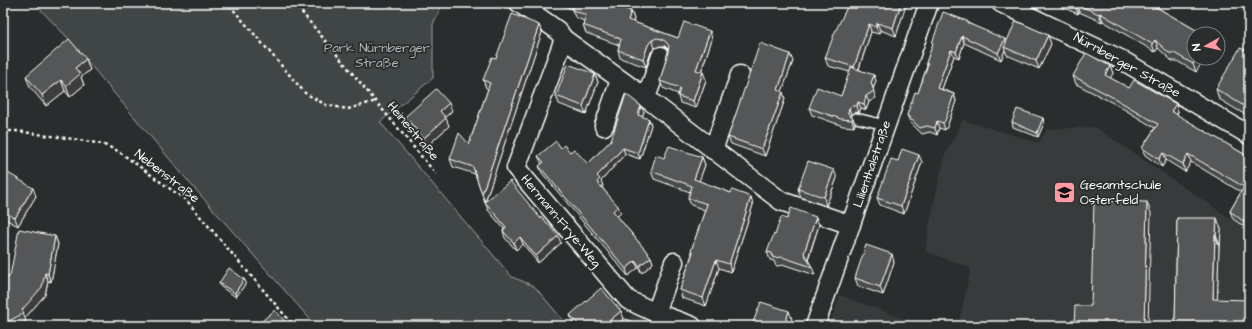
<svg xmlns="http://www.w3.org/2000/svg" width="1252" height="329" viewBox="0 0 1252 329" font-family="'Architects Daughter',sans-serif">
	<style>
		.built { fill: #373a3b }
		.green { fill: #414445; stroke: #a0a2a2 }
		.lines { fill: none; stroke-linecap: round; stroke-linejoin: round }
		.service-casing { stroke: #fff; stroke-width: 12 }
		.minor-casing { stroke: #fff; stroke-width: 21 }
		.path { stroke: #fff; stroke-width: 2.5; stroke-dasharray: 3 3; stroke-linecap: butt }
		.service { stroke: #2a2d2e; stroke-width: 9 }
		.minor { stroke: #2a2d2e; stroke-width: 18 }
		.wall { fill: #494b4c; stroke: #fff }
		.shaded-wall { fill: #3c3d3e; stroke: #fff }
		.building { fill: #555758; stroke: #fff }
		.labels { text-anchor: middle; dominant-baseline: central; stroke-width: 3.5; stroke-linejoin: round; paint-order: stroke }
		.park-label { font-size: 13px; fill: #b3b4b5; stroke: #2a2d2e }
		.street-label { font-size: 13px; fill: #fff; stroke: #2a2d2e }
		.poi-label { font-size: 13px; fill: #fff; stroke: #2a2d2e; text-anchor: start }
	</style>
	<rect width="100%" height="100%" fill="#2a2d2e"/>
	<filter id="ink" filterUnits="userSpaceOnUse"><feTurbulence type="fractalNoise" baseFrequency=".025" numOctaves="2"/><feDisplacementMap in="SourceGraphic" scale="8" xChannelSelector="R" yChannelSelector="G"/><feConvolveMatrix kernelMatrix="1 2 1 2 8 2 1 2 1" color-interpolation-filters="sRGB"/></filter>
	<g filter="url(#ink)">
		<path class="built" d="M963,120L1039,143L1047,129L1095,127L1249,231V326H958L971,268L925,251L928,231L945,154Z
			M840,295L910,321L911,326H829Z
			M633,311L674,326H627Z"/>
		<path class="green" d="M34,3H443L433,24V78L380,122L512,277L534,286L568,326H316L188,181L67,37Z"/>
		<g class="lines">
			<defs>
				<path id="service" d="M856,118L885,125"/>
				<path id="minor" d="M519,3L557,30L564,39L646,98L781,201L851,225
					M1001,3L1120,59L1249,135
					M564,39L516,168L628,300L656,313L692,326
					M646,98L661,56
					M604,126L620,80
					M713,150L740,75
					M656,313L674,262
					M815,326L929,3"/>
			</defs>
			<use href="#service" class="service-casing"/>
			<use href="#minor" class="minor-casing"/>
			<path class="path" d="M224,3L231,7L305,93L326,105L348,109L376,101
				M294,3L436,174
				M299,3V10
				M3,131H16L73,139L102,144L118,151L187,201L294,326"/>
			<use href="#service" class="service"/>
			<use href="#minor" class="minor"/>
		</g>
		<path class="wall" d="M555,3H609L631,11L634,19L633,22L678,38L712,39L701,72L706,80L696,108L680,103L678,96V94L663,88L660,81L668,52V49L665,46H660L655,48L651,52L646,67L620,58L618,50L619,45L586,33L583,25L584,21L575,17L572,10L573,9Z
			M849,3H905L906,5L896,36L880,30L879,34L871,32L859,69L876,81L873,89L876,98L869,102L866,110L861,108L859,113L855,112L851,114V117L853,118L855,124L854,127L843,126L812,115L809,108L841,96L850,72L828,66L825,58Z
			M1056,3H1149L1203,34L1196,72L1177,61H1172L1158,48L1155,52L1103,21L1102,22L1079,12L1078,14L1057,5Z
			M967,21L968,23L1006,43L1051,44L1039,69L1007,55L1005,50L1001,60L964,43L959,58L954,56L942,89L954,94L956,101L947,127L945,130L939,128L937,135L930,132L922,134L910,122L907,115L918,93L927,66L926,63L933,44L932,43Z
			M539,25L542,32L485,202L475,174L453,167L450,159L469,144L488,89L486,88L483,80L496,58Z
			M1249,51V117L1219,99L1216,89Z
			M86,59L90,70L81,77L84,85L70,97L65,91L46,106L30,87L26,76Z
			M793,61L782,91L785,99L765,156L731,144L728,137Z
			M1110,66L1113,73L1110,78L1129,88L1176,104L1178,112L1177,115L1249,157V224L1246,228L1233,219L1230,211L1241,192L1191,162L1185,172L1166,160L1162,167L1145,155L1142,148L1155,128L1117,105L1076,84L1073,76Z
			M595,74L598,82L586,114L559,104L556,96Z
			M641,106L644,112L642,117L649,119L651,125L640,159L625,154L601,181L603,186L602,187L621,213L617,216L651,257L653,263L642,273L638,268L628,276L542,173L539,166L542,164L538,156L561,148L570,152L588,164L611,140Z
			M452,111L445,117L449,126L427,146L408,125L405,117Z
			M1043,118L1044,123L1038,137L1013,127L1012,122Z
			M702,157L705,165L699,181L731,193L751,197L753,205L731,272L719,268L706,306L682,298L680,290L692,254L691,251L705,210L691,205L688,198L690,192L654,179L651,171L664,158Z
			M898,161L922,162L904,214L880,205L877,198Z
			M3,170L36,196L18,226L3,218Z
			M837,178L826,206L801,197L798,189Z
			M485,202L561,243L538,263L523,244L516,250L505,238L503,231L504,229L488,210Z
			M1177,218L1221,229L1220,246H1219L1217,300L1175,326Z
			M787,219L819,225L808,260L812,267L815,275L785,265L776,266L774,261L770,260L767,252L775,235Z
			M55,236L58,244L51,282L48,281L45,295L25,318L26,321L17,326H3V280L10,276Z
			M894,262L883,295L858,286L855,278Z
			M244,279L246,283L236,297L221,287L219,283Z
			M621,311L623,318L622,321L615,326H576L573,323L570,315Z"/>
		<path class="shaded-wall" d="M901,3H905L906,5L896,36L893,28Z
			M1076,4L1079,12L1078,14L1075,6Z
			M631,11L634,19L631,28L628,20Z
			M1100,13L1103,21L1102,22L1099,14Z
			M877,23L880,30L879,34L876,27Z
			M869,24L871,32L857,74L854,67Z
			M539,25L542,32L485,202L482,194Z
			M710,31L712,39L699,77L696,70Z
			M1048,35L1051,44L1039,69L1036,61Z
			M962,36L964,43L959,58L956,52Z
			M1005,39L1007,46L1004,47L1005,50L1001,60L998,53Z
			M652,40L655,48L651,52L646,67L643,59L648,45Z
			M1155,40L1158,48L1155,52L1152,44Z
			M951,50L954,56L940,94L937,88Z
			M790,54L793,61L780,97L778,90Z
			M1197,58H1205L1196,72L1193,64Z
			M86,59L90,70L81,77L84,85L70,97L66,86L75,68Z
			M1110,66L1113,73L1108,83L1105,75Z
			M703,72L706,80L696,108L693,101Z
			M595,74L598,82L586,114L583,106Z
			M874,75L876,81L873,89L871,83Z
			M61,80L65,91L46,106L42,95Z
			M783,92L785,99L765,156L762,149Z
			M954,94L956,101L947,127L945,130L943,123Z
			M866,96L869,102L866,110L864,104Z
			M858,102L861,108L859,113L857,106Z
			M449,103L452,111L443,119L440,111Z
			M1176,104L1178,112L1174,119L1171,111Z
			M641,106L644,112L640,122L638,115Z
			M849,108L851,114L850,119L848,113Z
			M446,118L449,126L427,146L424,138Z
			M853,118L855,124L854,127L852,120Z
			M1043,118L1044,123L1038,137L1037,133Z
			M649,119L651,125L640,159L638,153Z
			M937,121L939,128L937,135L935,128Z
			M623,148L625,154L601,181L603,186L600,188L597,182V176Z
			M1163,153L1166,160L1162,167L1159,159Z
			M1188,154L1191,162L1185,172L1183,164Z
			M919,155L922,162L904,214L901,206Z
			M702,157L705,165L697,187L694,179Z
			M834,170L837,178L826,206L824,197Z
			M33,188L36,196L18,226L15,218Z
			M751,197L753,205L731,272L729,264Z
			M1147,202L1151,213L1148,326H1144Z
			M618,206L621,213L615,218L613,211Z
			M1249,211V224L1246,228L1243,221Z
			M816,217L819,225L807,261L804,253Z
			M1217,218L1221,229L1220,246L1216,235Z
			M1215,235L1219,246L1217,310L1213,299Z
			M55,236L58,244L51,282L48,274Z
			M558,236L561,243L538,263L536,256Z
			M520,237L523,244L516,250L514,243Z
			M892,254L894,262L883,295L880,287Z
			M651,257L653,263L642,273L639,266Z
			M716,260L719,268L706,306L703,298Z
			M635,261L638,268L628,276L626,269Z
			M45,273L48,281L45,295L25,318L22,310Z
			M244,279L246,283L236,297L235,293Z
			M621,311L624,319L615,326H603Z
			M789,311L792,319L789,326H784Z"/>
		<path class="building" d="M574,3H609L631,11L628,20L678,38L684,22L710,31L696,70L703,72L693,101L678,96L680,88L660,81L668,52L669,46L666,42L662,39L657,38L652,40L648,45L643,59L618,50L621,39L583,25L586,15L572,10Z
			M849,3H901L893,28L877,23L876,27L869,24L854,67L825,58L835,32Z
			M1068,3H1149L1203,34H1194V58H1197L1193,64L1174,53H1169L1155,40L1152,44L1100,13L1099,14L1076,4L1075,6Z
			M943,12L967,21V23L1005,39L998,53L962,36L956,52L951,50L937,88L954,94L945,121L943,123L937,121L935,128L927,126L920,128L907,115L915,92L918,93L928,64L926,63L933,43H932Z
			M512,14L539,25L482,194L473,167L450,159L459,133L469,144L490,83L483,80L492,57L496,58Z
			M1016,21L1048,35L1036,61L1004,47Z
			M69,39L86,59L75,68L80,74L66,86L61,80L42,95L26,76Z
			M760,43L790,54L778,90L783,92L762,149L728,137Z
			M1240,48L1249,51V109L1216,89Z
			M1086,53L1110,66L1105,75L1129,88L1134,80L1176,104L1171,111L1249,157V211L1243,221L1230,211L1244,187L1188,154L1183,164L1163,153L1159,159L1142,148L1158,124L1114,98L1073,76Z
			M568,64L595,74L583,106L556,96Z
			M851,67L874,75L871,83L874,91L866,96L864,104L858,102L857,106H852L849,108L848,113L850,116L853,118L852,120L841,119L809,108L817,87L841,96Z
			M436,89L449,103L440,111L446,118L424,138L405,117Z
			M626,94L641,106L638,115L649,119L638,153L623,148L597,176L600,179L597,182L618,206L613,211L651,257L639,266L635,261L626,269L539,166L544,162L538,156L556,141L561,148L564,145L570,152L574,149L588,164L611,140Z
			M1017,109L1043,118L1037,133L1012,122Z
			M669,146L702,157L694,179L731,193L732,190L751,197L729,264L716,260L703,298L680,290L693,252L691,251L707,204L688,198L692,186L651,171L656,155L664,158Z
			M902,149L919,155L901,206L877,198L891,159L898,161Z
			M808,161L834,170L824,197L798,189Z
			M3,170L33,188L15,218L3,211Z
			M510,181L541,219L542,217L558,236L536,256L520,237L514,243L503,231L506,227L485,202Z
			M1094,201L1147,202L1144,326H1074L1075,306H1091Z
			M791,208L816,217L804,253L812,267L782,257L773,258L772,253L767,252L774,234L775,235L781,217L787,219Z
			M1177,218H1217L1216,235H1215L1213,299L1249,300V326H1175Z
			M19,229L55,236L48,274L45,273L42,287L22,310L24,313L3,324V280L10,276Z
			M866,245L892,254L880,287L855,278Z
			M229,268L244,279L235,293L219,283Z
			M601,288L621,311L603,326H580L570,315Z
			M761,302L789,311L784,326H755L752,325Z
			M275,310L289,326H256Z
			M623,318L643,326H620Z"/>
	</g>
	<defs>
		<symbol id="school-square" viewBox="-11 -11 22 22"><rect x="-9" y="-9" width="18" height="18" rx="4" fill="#ff9aa2" stroke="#2a2d2e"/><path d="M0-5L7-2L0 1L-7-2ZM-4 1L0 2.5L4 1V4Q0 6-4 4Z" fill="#111"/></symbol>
	</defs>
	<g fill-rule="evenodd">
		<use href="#school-square" x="1052" y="180" width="25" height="25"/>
	</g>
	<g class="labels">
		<g class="park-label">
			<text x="377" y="48">Park Nürnberger<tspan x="377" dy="15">Straße</tspan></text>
		</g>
		<g class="street-label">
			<text transform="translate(1127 65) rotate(29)">Nürnberger Straße</text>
			<text transform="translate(413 131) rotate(50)">Heinestraße</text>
			<text transform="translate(872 164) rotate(-71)">Lilienthalstraße</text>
			<text transform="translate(167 176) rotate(38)">Nebenstraße</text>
			<text transform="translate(561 221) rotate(50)">Hermann-Frye-Weg</text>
		</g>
		<g class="poi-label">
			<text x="1080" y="185">Gesamtschule<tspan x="1080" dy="15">Osterfeld</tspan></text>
		</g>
	</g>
	<rect width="1252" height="329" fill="none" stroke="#2a2d2e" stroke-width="16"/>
	<rect x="8" y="8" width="1236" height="313" fill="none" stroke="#fff" stroke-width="1.5" filter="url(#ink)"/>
	<g transform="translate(1206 46) rotate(262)"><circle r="19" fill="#2a2d2e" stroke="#7f8182"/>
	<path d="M0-3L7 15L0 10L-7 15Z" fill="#ff9aa2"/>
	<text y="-6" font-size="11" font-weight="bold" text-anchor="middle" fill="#ffffff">N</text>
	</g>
</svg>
